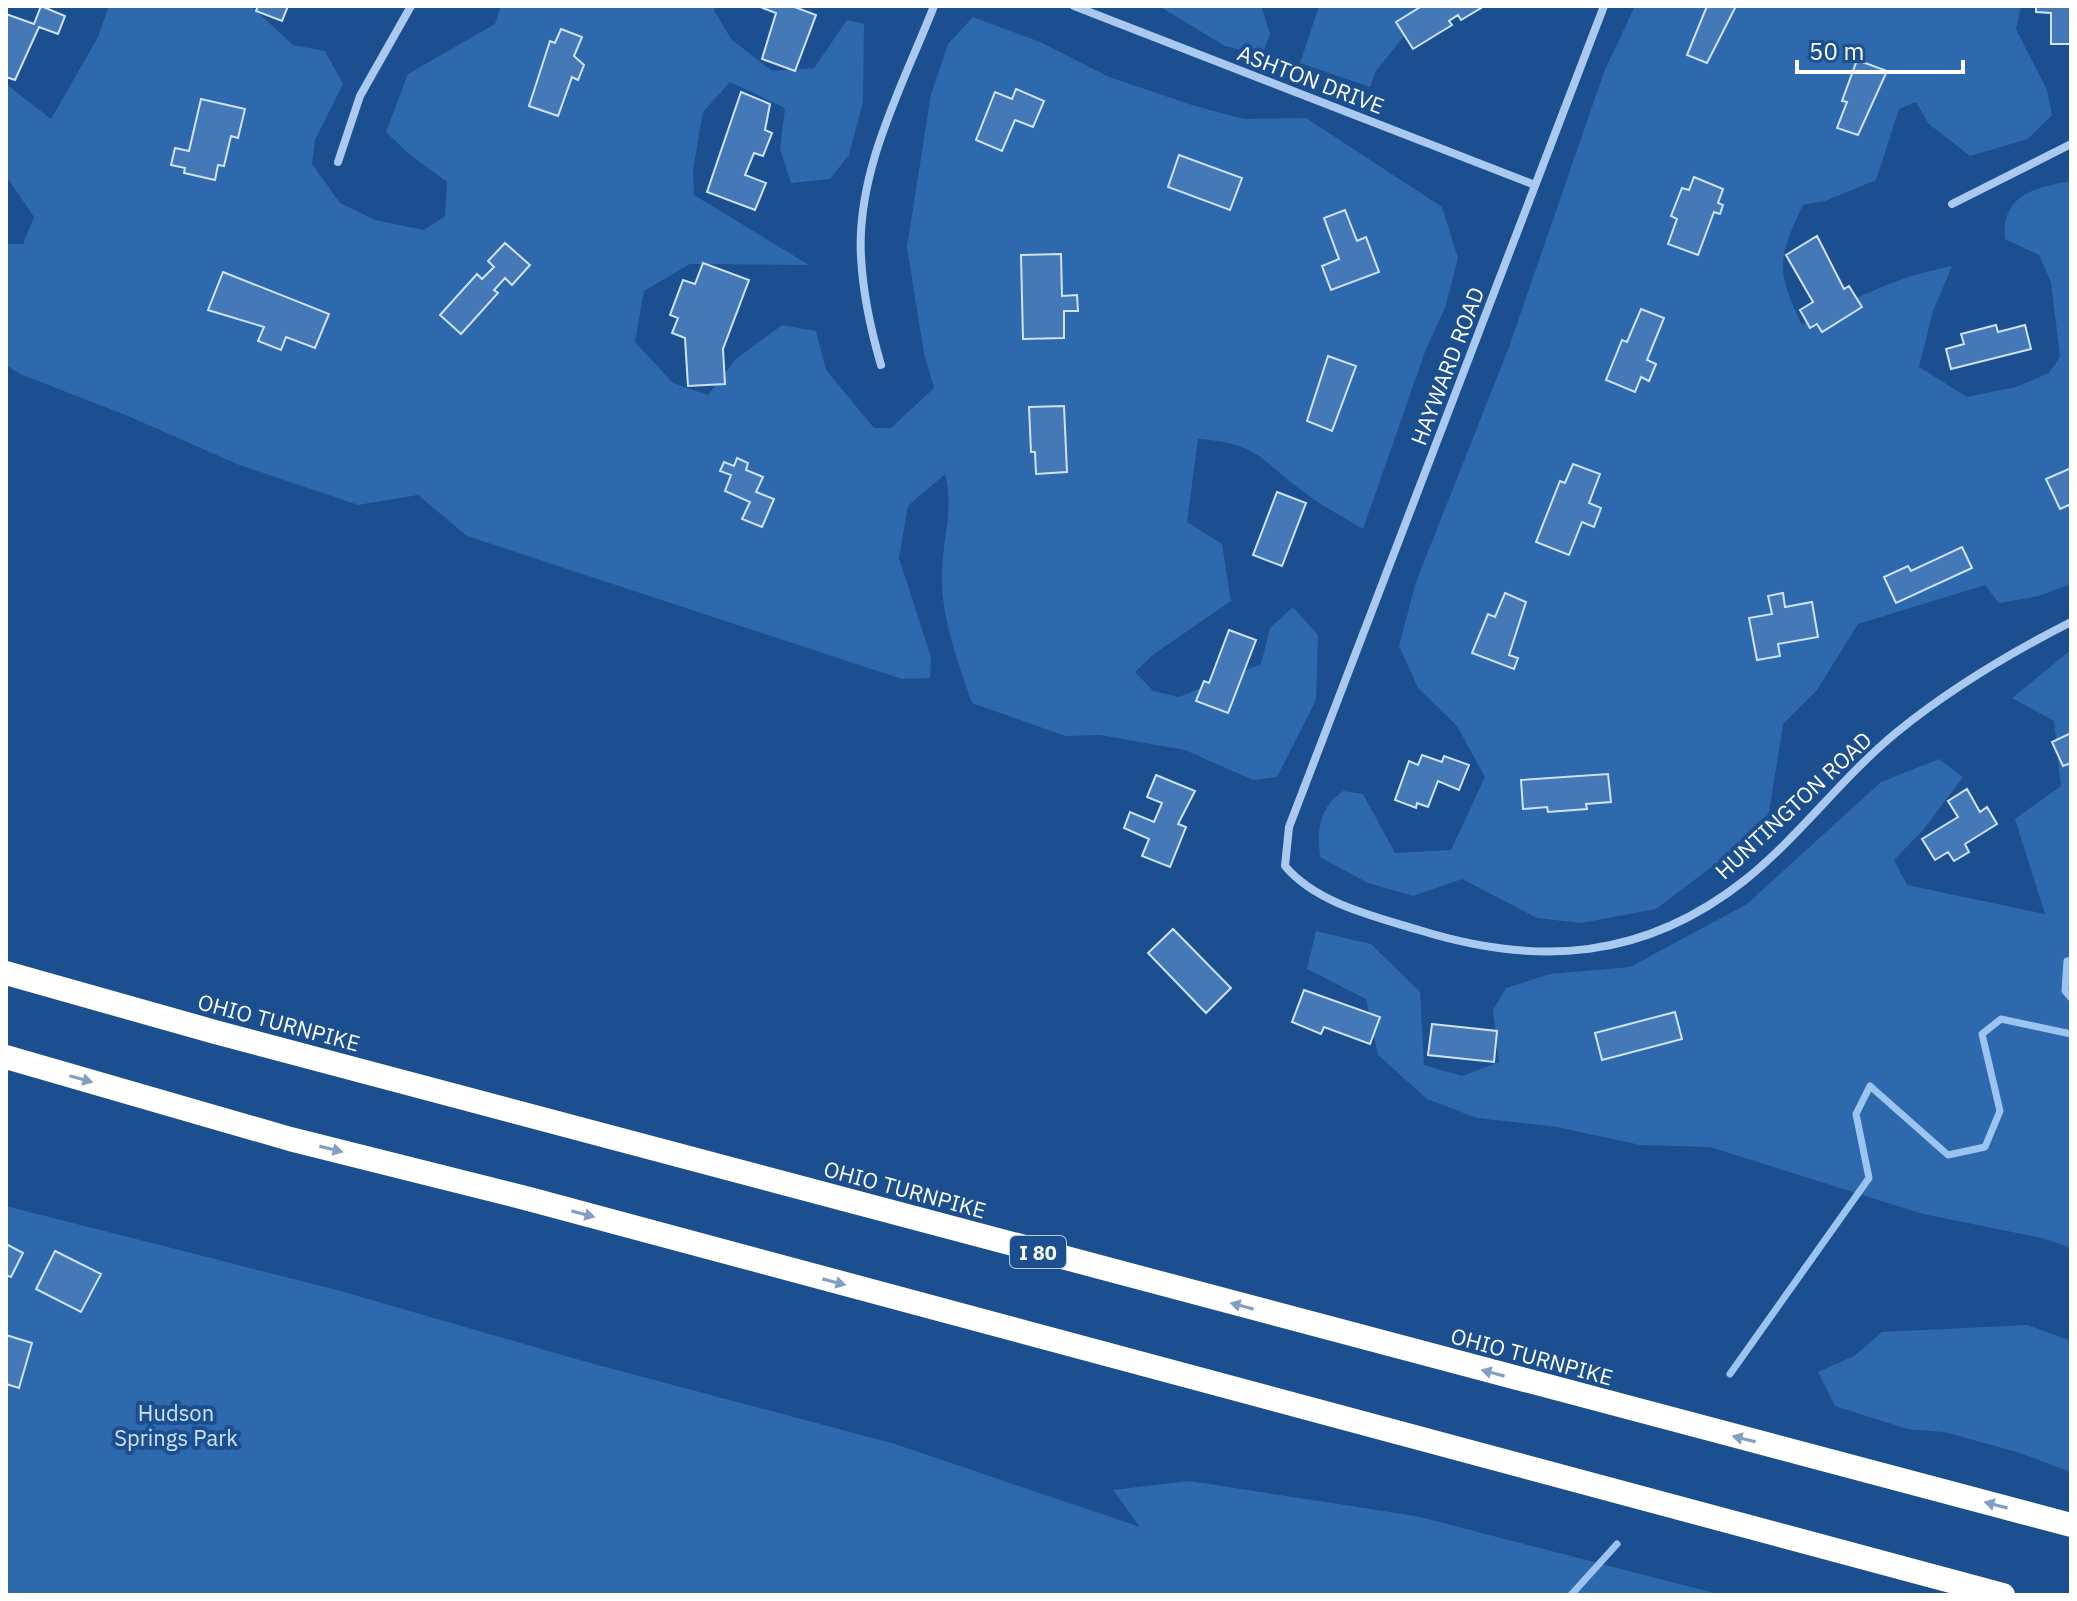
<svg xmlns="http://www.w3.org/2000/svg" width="2077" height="1601" viewBox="0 0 2077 1601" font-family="'IBM Plex Sans',sans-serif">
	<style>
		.green { fill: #2e69ad }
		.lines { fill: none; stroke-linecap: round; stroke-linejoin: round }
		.stream { stroke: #9cc4f0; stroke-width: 7 }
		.building { fill: #4478b7; stroke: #cfe3fa; stroke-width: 2 }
		.minor { stroke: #a9c9ee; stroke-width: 8 }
		.motorway { stroke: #fff; stroke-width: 24 }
		.oneway { fill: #829ec1 }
		.labels { text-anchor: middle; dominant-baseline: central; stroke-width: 8; stroke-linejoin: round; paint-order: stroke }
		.shield { fill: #1b4f8f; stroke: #bbcadd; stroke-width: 2 }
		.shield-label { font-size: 20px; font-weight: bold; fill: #fff }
		.street-label { font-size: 22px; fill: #fff; stroke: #1b4f8f }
		.park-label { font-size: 22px; fill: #cfe3fa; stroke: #1b4f8f }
	</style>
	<rect width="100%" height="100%" fill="#1b4f8f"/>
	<path class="green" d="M109,6H251L293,45L325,51L343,84L315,140L312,164L340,203L375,220L424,230L445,216L447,182L409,154L386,132L408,74L495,24L501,6H716L714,10L731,39L772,71L814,68L847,20L864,24L863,102L849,155L830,179L791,183L780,149L785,108L730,82L703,112L693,170L694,195L809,265L690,264L644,291L635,342L673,383L708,395L736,359L782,325L816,331L826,370L874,428H891L934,388L924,354L907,247L931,94L948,44L973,17L1040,42L1109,77L1195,106L1244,119L1306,118L1442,207L1458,258L1445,308L1426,349L1363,529C1344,517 1323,507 1305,493C1261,461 1260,443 1198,439L1187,522L1222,544L1231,601L1154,654L1135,672L1153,691L1179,697L1261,664L1270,628L1293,607L1318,635L1316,700L1277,777L1253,780L1185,750L1100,735L1065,736L972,703C958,661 940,616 942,571C943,536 954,510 945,474L908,506L899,558L931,657L930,678L902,679L467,536L418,495L358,505L237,464L128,416L20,374L6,365V244H23L34,217L6,176V84L51,119L98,37Z
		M1159,6L1262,8L1270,34L1262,55L1225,46Z
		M1319,6H1428L1376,71L1370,87L1300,63Z
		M1635,6H2021L2016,29L2047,90L2052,115L2028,139L1970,156L1929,124L1916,102L1899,109L1876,180L1825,201L1803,205C1777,260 1776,270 1802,325C1852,300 1897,276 1952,266L1933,311L1919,367L1967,397L2016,387L2049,373L2060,357L2051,282L2039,255L2005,239C2001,194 2035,188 2071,181V584L2039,596L1999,603L1985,585L1858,624L1817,690L1783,724L1769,813L1742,844L1656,909L1581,923L1537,918L1462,879L1413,896L1368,883L1320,857C1317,828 1319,809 1343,791L1363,794L1395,853L1451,850L1485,777L1457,726L1418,688L1399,646L1416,582L1509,347L1604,72Z
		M2071,650V1248L2042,1238L1923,1214L1710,1147L1640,1145L1557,1127L1477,1118L1427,1099L1378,1055L1366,999L1307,969L1316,931L1371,944L1420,992L1424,1065L1462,1076L1499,1062L1493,1010L1506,988L1550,974L1630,967L1747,904L1881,782L1939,759L1963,777L1923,830L1894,860L1907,885L2045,914L2015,819L2061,786L2054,721L2012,698Z
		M6,1206L337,1290L583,1361L895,1444L1140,1527L1113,1490L1189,1481L1416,1516L1722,1595H6Z
		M2027,1325L2071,1341V1472L2017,1452L1944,1432L1907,1429L1835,1406L1818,1372L1854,1356L1882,1332Z"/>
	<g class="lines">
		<path class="stream" d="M2071,961H2067L2065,991L2071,998
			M1730,1374L1869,1178L1856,1114L1870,1086L1948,1155L1985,1147L2000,1111L1982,1034L2001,1019L2071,1034
			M1571,1595L1617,1544"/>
	</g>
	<path class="building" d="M41,6L65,16L58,34L39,27L15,80L6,77V14L34,24Z
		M258,6H288L282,21L256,11Z
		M758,6H792L816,15L795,71L762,59L776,13Z
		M1422,6H1479L1481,8L1461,20L1458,15L1449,21L1452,25L1413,49L1396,22Z
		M1707,6H1736L1707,63L1687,55Z
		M2036,6H2071V44H2051V13L2036,12Z
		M561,29L582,37L574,56L584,65L578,80L572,77L558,116L529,106L550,41L555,43Z
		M1857,60L1887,71L1858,135L1837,128L1847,102L1842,101Z
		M1016,89L1044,101L1033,127L1015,120L1002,151L976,140L995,92L1012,99Z
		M741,92L770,104L765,130L772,133L763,156L754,153L745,175L766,183L755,210L707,192Z
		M201,99L245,109L238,138L231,136L224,166L218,165L215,180L184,173L185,168L171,165L175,148L189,151Z
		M1179,155L1242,178L1230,210L1168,187Z
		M1694,177L1723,189L1718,203L1723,205L1720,214L1714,212L1698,255L1668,244L1677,219L1671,216L1682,188L1689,190Z
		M1345,210L1357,241L1366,237L1379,272L1331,290L1322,266L1339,259L1324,218Z
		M1817,236L1844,289L1849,286L1862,307L1822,332L1817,324L1810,328L1800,310L1813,302L1786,255Z
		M505,243L530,265L512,285L505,278L494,290L498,293L461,334L440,315L477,274L482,279L494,267L488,261Z
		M1061,254L1062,296L1077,295L1078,311H1064V338L1023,339L1021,255Z
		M703,263L749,280L723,349L725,384L688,386L685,338L672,333L678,318L670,315L683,280L695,284Z
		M223,272L329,314L315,348L286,337L281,350L258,341L264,327L208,310Z
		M1641,309L1664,318L1647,360L1656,364L1649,381L1641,377L1635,392L1606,380L1622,340L1627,342Z
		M1996,325L1998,332L2025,325L2031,349L1951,369L1946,349L1964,344L1961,334Z
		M1328,356L1356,366L1332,431L1307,421Z
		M1064,406L1067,472L1036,474L1035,452H1031L1029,407Z
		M737,458L748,463L746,470L763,477L756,492L774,499L762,527L742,519L750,502L725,491L731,475L720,471L724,462L734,466Z
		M1573,464L1600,474L1589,503L1601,508L1594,527L1582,522L1569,555L1536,542L1560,481L1565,483Z
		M2071,468V504L2060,509L2046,479Z
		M1277,492L1306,503L1282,566L1253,555Z
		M1962,547L1972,568L1896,603L1884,577L1908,566L1911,571Z
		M1505,593L1526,602L1509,655L1518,658L1514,669L1472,653L1488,614L1495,617Z
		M1783,593L1785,607L1812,602L1818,637L1778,644L1780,656L1757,660L1749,618L1772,614L1768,596Z
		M1229,630L1256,640L1228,713L1196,701L1204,681L1209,683Z
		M2071,733V763L2063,766L2052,742Z
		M1422,755L1442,762L1444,756L1469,765L1459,790L1438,781L1428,807L1417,803L1416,808L1395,800L1409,761L1418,765Z
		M1608,774L1611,802L1586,804L1587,809L1548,812L1547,807L1523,809L1521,780Z
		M1156,775L1195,791L1178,824L1186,827L1170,867L1142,856L1149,839L1124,828L1130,812L1154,822L1162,803L1147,797Z
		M1967,789L1980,812L1987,807L1997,824L1965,844L1969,852L1954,861L1948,852L1935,860L1922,839L1958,817L1948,801Z
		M1173,929L1231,988L1206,1013L1148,953Z
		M1304,990L1380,1017L1370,1044L1324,1027L1321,1034L1292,1022Z
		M1675,1012L1682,1039L1602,1060L1595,1033Z
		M1432,1024L1497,1031L1494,1062L1428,1055Z
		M6,1244L23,1253L11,1277L6,1275Z
		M55,1251L101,1274L81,1312L36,1289Z
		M6,1335L32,1343L19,1388L6,1384Z"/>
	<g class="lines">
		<path class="minor" d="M1074,6L1535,185
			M1604,6L1289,827L1285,866C1316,903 1373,916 1419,930C1538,967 1644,960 1745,880C1800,836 1842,777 1897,732C1950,689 2010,653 2071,622
			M338,162L360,96L411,6
			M1952,204L2071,144
			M881,365C871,331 863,293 861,257C856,170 903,85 934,6"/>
		<path class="motorway" d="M6,973L215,1032L2071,1525
			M6,1057L290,1139L529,1199L2003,1595"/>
	</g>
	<defs><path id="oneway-solid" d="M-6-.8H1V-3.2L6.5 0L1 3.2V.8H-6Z" transform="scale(2)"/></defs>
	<g class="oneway">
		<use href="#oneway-solid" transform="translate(81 1079) rotate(16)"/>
		<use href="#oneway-solid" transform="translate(331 1149) rotate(14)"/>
		<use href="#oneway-solid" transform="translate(583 1214) rotate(15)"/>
		<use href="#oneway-solid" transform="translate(834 1282) rotate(15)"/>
		<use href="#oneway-solid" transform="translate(1242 1306) rotate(-165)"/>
		<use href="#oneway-solid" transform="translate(1493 1373) rotate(-165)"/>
		<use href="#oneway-solid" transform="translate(1744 1439) rotate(-166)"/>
		<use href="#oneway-solid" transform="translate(1996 1505) rotate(-165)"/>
	</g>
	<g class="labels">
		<rect class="shield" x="1010" y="1236" width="56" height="32" rx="6"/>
		<g class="shield-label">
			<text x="1038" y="1252">I 80</text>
		</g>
		<g class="street-label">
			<text transform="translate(1311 79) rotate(21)">ASHTON DRIVE</text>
			<text transform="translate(1447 366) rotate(-69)">HAYWARD ROAD</text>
			<text transform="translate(1793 805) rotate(-43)">HUNTINGTON ROAD</text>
			<text transform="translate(279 1022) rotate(15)">OHIO TURNPIKE</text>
			<text transform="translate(905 1189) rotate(15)">OHIO TURNPIKE</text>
			<text transform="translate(1532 1356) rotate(15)">OHIO TURNPIKE</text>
		</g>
		<g class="park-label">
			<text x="176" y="1412">Hudson<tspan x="176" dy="25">Springs Park</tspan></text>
		</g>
	</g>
	<rect width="2077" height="1601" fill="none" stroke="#ffffff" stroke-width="16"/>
	<path d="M1797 60v12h166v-12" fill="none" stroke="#ffffff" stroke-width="4"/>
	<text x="1809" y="60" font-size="24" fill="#ffffff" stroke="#1b4f8f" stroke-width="6" paint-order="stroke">50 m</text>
</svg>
